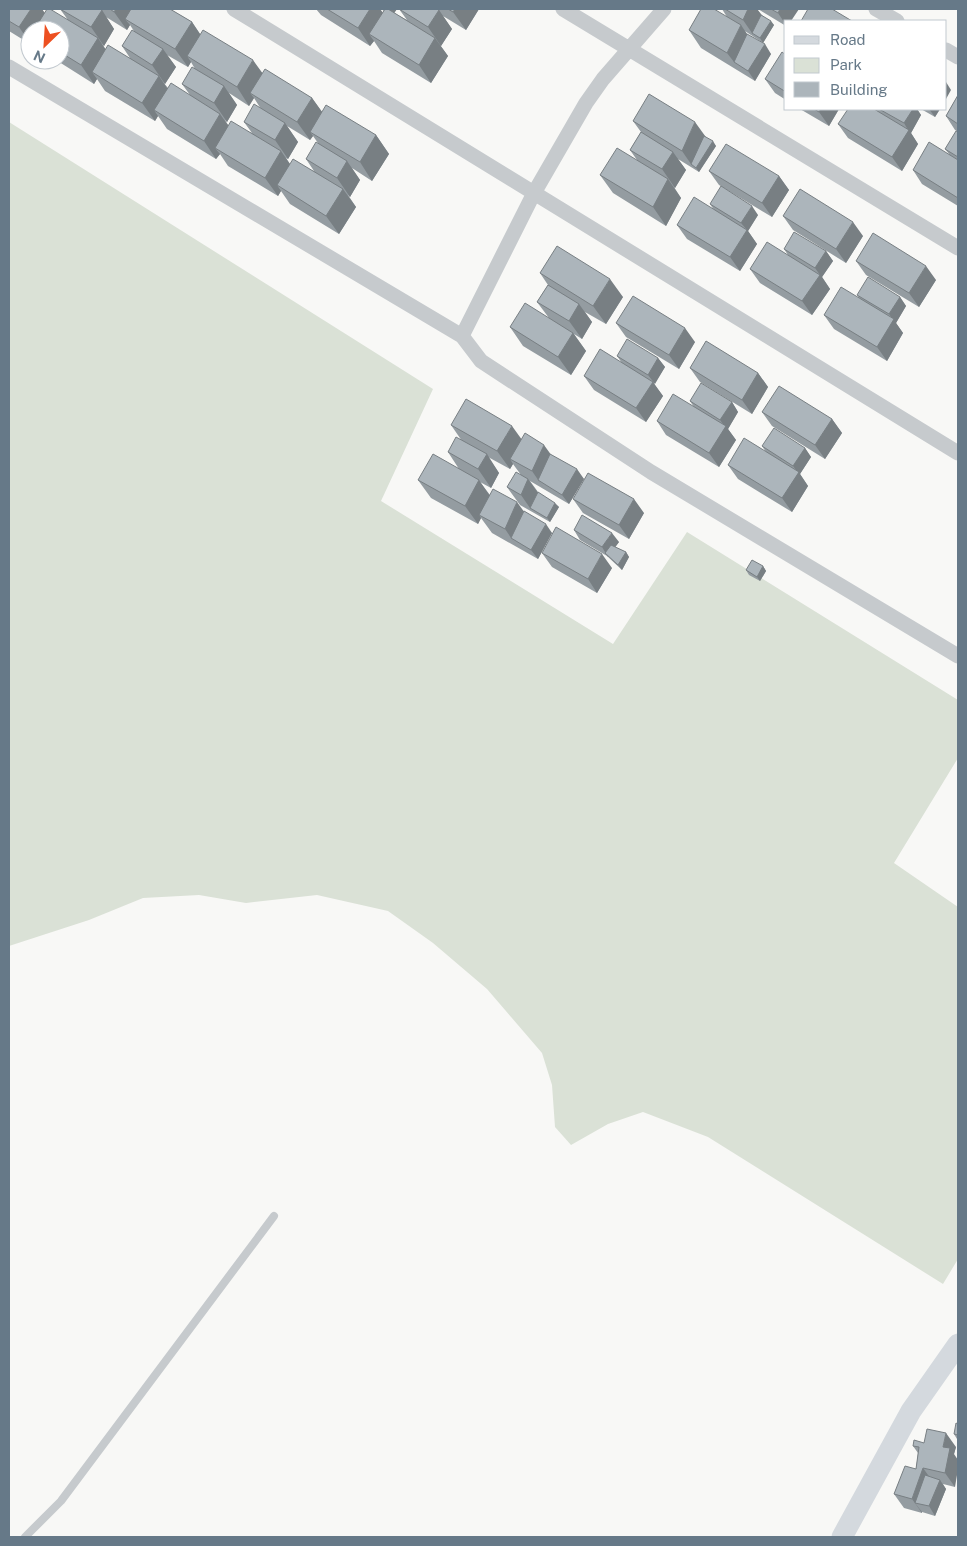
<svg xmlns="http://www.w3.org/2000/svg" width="967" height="1546" viewBox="0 0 967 1546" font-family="'Public Sans',sans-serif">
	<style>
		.green { fill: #dae1d6 }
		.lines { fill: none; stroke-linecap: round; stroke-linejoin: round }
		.service { stroke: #c6cacd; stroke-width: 8 }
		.minor { stroke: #c6cacd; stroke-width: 15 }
		.secondary { stroke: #d4d9de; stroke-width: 21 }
		.wall { fill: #949ca1; fill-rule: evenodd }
		.shaded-wall { fill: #787f83 }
		.building { fill: #acb5bb; stroke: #787f83 }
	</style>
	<rect width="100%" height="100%" fill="#f8f8f6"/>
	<path class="green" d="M9,122L433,389L381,501L613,644L687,532L958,700V758L894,863L958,907V1259L943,1284L708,1137L643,1112L608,1124L571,1145L555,1127L552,1085L542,1053L487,989L433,943L388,911L317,895L246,903L199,895L143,898L89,920L9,946Z"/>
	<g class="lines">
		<path class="service" d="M25,1537L61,1501L274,1216"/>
		<path class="minor" d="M234,9L958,453
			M563,9L958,248
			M664,9L603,79L586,103L534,193L462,336L481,361L651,472L958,656
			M876,9L897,21
			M946,50L958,57
			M9,67L462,336"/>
		<path class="secondary" d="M842,1537L911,1411L958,1344"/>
	</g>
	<path class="wall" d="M9,9H42L44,13L68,20L60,9H170L192,22L200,34L262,73L312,98L322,112L376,135L389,154L372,181L352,168L360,180L350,197L348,195L356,207L339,234L290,204L281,191L278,196L228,166L220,154L216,159L167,129L158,116L155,121L105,91L97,79L94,84L56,60H60V30H30V44L9,31ZM106,17L127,30L130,25L134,31L122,46L130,58L106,50L102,44L104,46L114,29ZM167,55L188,67L191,62L195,69L182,84L190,95L168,88L163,82L165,84L176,67ZM229,93L249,106L254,98L261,109L244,122L252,133L228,125L225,120L227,122L237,105ZM287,126L310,140L313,136L318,143L306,159L314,171L290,164L286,158L288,159L298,142Z
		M316,9H380L383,13L384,11L381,9H397L394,13L407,20L399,9H479L466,30L443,16L452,29L441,46L440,45L448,56L431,83L382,53L374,41L370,46L321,15Z
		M722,9H757L761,15L774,25L763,43L745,31L747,34L771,54L755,81L701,48L689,30L727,17Z
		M758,9H799L786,21V26Z
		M786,55V100L775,93L765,79Z
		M958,95V132L955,130L946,116Z
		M800,109H839L829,126Z
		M875,109H917L921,115L911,133L918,144L902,171L848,138L838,124Z
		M921,109H940L935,117Z
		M633,121L704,136L716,146L699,172L678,159L686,170L675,188L674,187L681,198L666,226L613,193L600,175L637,160L630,150L641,132Z
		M958,132V206L922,184L913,170L949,154L945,149Z
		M709,171L779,176L789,190L772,217L719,185Z
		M710,204L758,215L748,231L757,244L740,271L687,239L677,225L714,210Z
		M783,216L863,236L846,263L793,230Z
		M784,249L826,251L833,261L822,277L830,289L812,315L760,283L750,269L788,255Z
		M856,261L936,280L919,307L866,275Z
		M540,273L623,297L606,324L585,312L592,322L582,339L574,334L586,351L571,375L523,346L510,327L549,318L537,302L548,285Z
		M857,295L900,297L906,306L896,323L903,333L887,361L834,329L824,315L860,299Z
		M616,323L695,342L679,369L626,337Z
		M617,356L658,358L665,367L654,384L663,396L646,422L594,390L584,376L622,363Z
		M690,368L758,373L768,387L752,414L700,382Z
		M690,401L732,402L738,412L728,429L736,440L719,467L666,435L657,421L694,407Z
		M762,412L832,419L842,433L825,459L772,426Z
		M451,425L521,439L550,454L584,479L569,504L530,481L538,492L559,507L550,522L520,505L507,487L521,475L513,464L510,469L488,457L499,473L491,488L480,482L490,495L524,511L552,533L538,559L492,533L481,518L478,524L431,498L418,480L459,469L448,452L462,441Z
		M762,446L805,448L811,457L800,474L808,486L792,512L738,479L728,465L766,452Z
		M573,499L644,513L629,539L583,513Z
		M574,530L619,542L615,547L626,552L629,557L622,570L607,556L580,540Z
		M542,553L612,568L597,593L552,567Z
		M763,566L766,571L760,581L749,575L746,570Z
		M958,1424V1439H957L954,1434Z
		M924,1443L956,1447L954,1454L955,1487L943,1484L946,1489L935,1516L922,1512V1513L904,1508L894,1494L903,1472L916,1469L918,1453L913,1446Z"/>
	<path class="shaded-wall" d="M31,9H42L49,19L42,30H30V43L19,27Z
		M116,9H140L125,19L130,25L127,30L114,12Z
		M370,9H380L387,19L369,34L374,41L370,46L358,28Z
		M390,9H397L392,16L389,11Z
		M455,9H479L466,30L453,12Z
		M748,9H757L765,19L752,33L743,20Z
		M780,9H799L791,21H786V25L778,13Z
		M102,10L114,29L104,46L91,27Z
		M439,10L452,29L441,46L428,27Z
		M771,21L774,25L763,43L760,38Z
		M192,22L204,40L187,56L191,62L188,67L175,49Z
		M741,25L753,43L734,62L727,53Z
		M98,38L110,56L92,72L97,79L94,84L81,65Z
		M435,38L448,56L431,83L419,65Z
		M765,44L771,54L755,81L748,71Z
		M163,49L176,67L165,84L152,65Z
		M253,60L266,78L250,93L254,98L249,106L237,87Z
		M159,76L171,94L154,110L158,116L155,121L142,103Z
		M946,82L951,90L946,99Z
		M224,86L237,105L227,122L214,103Z
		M312,98L325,116L310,132L313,136L310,140L297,122Z
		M821,109H839L829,126L819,112Z
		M913,109H917L921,115L911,133L918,144L902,171L892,157L908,130L904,123Z
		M929,109H940L935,117Z
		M220,114L233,132L215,148L220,154L216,159L204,141Z
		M695,122L708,140L691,164L682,151Z
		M285,123L298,142L288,159L275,140Z
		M376,135L389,154L372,181L360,162Z
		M713,141L716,146L699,172L696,168Z
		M281,151L294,170L277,185L281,191L278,196L265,178Z
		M673,152L686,170L675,188L662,169Z
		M347,161L360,180L350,197L337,178Z
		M779,176L789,190L772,217L762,203Z
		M668,179L681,198L666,226L653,207Z
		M343,189L356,207L339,234L326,216Z
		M752,206L758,215L748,231L757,244L740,271L730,257L747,230L741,223Z
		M853,222L863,236L846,263L836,249Z
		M826,251L833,261L822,277L830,289L812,315L802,301L820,275L815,268Z
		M926,266L936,280L919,307L909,293Z
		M610,279L623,297L606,324L593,306Z
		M900,297L906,306L896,323L903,333L887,361L877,347L893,320L889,314Z
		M579,304L592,322L582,339L569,321Z
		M685,328L695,342L679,369L669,355Z
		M573,333L586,351L571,375L558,357Z
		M658,358L665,367L655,384L648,375Z
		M758,373L768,387L752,414L742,400Z
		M653,382L663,396L646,422L636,408Z
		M732,402L738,412L728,429L736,440L719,467L709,453L725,427L720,420Z
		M832,419L842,433L825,459L815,445Z
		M512,426L525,444L510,459L513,464L510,469L497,451Z
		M544,445L557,463L538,480L545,490L532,471Z
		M805,448L811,457L800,474L808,486L792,512L782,498L798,473L793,466Z
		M487,454L499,473L491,488L478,469Z
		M577,469L584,479L569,504L562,495Z
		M528,479L541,497L530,508L521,495Z
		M479,480L492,499L479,515L481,518L478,524L465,506Z
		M634,499L644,513L629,539L619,525Z
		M517,502L530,520L511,538L518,548L505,529Z
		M555,503L559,507L550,522L547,518Z
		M546,524L552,533L538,559L531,550Z
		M612,533L619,542L608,557L602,547Z
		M626,552L629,557L622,570L618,565Z
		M602,554L612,568L597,593L588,579Z
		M763,566L766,571L760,581L757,577Z
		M946,1433L956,1447L954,1454L958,1460V1469L955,1487L945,1473L943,1447Z
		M923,1468L933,1482L915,1503L922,1512V1513L912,1499Z
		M940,1480L946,1489L935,1516L929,1506Z"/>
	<path class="building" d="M9,9H31L19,27L9,21Z
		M47,9H50L98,38L81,65L60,52V30H34Z
		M60,9H99L102,10L91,27Z
		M110,9H116L114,12Z
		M131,9H170L192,22L175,49L125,19Z
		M327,9H370L358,28Z
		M385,9H388L435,38L419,65L369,34Z
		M399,9H437L439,10L428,27Z
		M448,9H455L453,12Z
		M701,9H714L741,25L727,53L689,30Z
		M725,9H748L743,20Z
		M771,9H780L778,13Z
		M808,9H832L852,21H801Z
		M761,15L771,21L760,38L752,33Z
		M132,30L163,49L152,65L122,46Z
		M203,30L253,60L237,87L187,56Z
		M747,34L765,44L748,71L734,62Z
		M108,45L159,76L142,103L92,72Z
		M782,52L786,55V92L765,79Z
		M192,67L224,86L214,103L182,84Z
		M265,69L312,98L297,122L250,93Z
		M171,83L220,114L204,141L154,110Z
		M649,94L695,122L682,151L633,121Z
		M958,95V124L946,116Z
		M254,104L285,123L275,140L244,122Z
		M326,105L376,135L360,162L310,132Z
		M814,109H821L819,112Z
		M848,109H874L909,130L892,157L838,124Z
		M879,109H913L904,123Z
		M231,121L281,151L265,178L215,148Z
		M956,131L958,132V157L945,149Z
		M641,132L673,152L662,169L630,150Z
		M704,136L713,141L696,168L691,164Z
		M316,142L347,161L337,178L306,159Z
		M929,142L958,160V198L913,170Z
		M726,144L779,176L762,203L709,171Z
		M617,148L668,179L653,207L600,175Z
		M293,159L343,189L326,216L277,185Z
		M721,186L752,206L741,223L710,204Z
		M800,189L853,222L836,249L783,216Z
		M694,197L747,230L730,257L677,225Z
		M794,232L826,251L815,268L784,249Z
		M873,233L926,266L909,293L856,261Z
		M767,242L820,275L802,301L750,269Z
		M557,246L610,279L593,306L540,273Z
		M868,277L900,297L889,314L857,295Z
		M548,285L579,304L569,321L537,302Z
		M841,287L894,319L877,347L824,315Z
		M633,296L685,328L669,355L616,323Z
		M525,303L573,333L558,357L510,327Z
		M627,339L658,358L648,375L617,356Z
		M706,341L758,373L742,400L690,368Z
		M600,349L653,382L636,408L584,376Z
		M701,383L732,402L720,420L690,401Z
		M779,386L832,419L815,445L762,412Z
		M673,394L726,426L709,453L657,421Z
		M466,399L512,426L497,451L451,425Z
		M774,428L805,448L793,466L762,446Z
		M525,433L544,445L532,471L510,459Z
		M456,437L487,454L478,469L448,452Z
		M744,438L799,472L782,498L728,465Z
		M433,454L479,480L465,506L418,480Z
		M550,454L577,469L562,495L538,480Z
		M516,472L528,479L521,495L507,487Z
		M588,473L634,499L619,525L573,499Z
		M493,489L517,502L505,529L479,515Z
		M538,492L555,503L547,518L530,508Z
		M524,511L546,524L531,550L511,538Z
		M582,515L612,533L602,547L574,530Z
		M556,527L602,554L588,579L542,553Z
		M611,545L626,552L618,565L605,553Z
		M752,560L763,566L757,577L746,570Z
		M956,1423L958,1424V1435L954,1434Z
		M927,1429L946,1433L943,1447L950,1448L945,1473L923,1468L912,1499L894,1494L905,1466L916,1469L919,1447L913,1446L914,1440L924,1443Z
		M925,1475L940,1480L929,1506L915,1503Z"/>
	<rect width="967" height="1546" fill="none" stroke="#667988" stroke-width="20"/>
	<rect x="784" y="20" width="162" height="90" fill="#ffffff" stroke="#c2c9cf"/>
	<rect x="794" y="36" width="25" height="8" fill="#d4d9de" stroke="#c2c9cf"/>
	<text x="830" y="45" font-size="15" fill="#667988">Road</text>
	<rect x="794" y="58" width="25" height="15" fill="#dae1d6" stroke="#c2c9cf"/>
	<text x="830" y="70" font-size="15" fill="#667988">Park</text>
	<rect x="794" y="82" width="25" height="15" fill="#acb5bb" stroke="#c2c9cf"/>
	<text x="830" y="95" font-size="15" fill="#667988">Building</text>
	<g transform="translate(45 45) rotate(205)"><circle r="24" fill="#ffffff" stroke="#c2c9cf"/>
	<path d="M0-4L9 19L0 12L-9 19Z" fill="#ed5021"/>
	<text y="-8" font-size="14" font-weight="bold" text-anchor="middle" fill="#667988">N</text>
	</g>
</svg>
